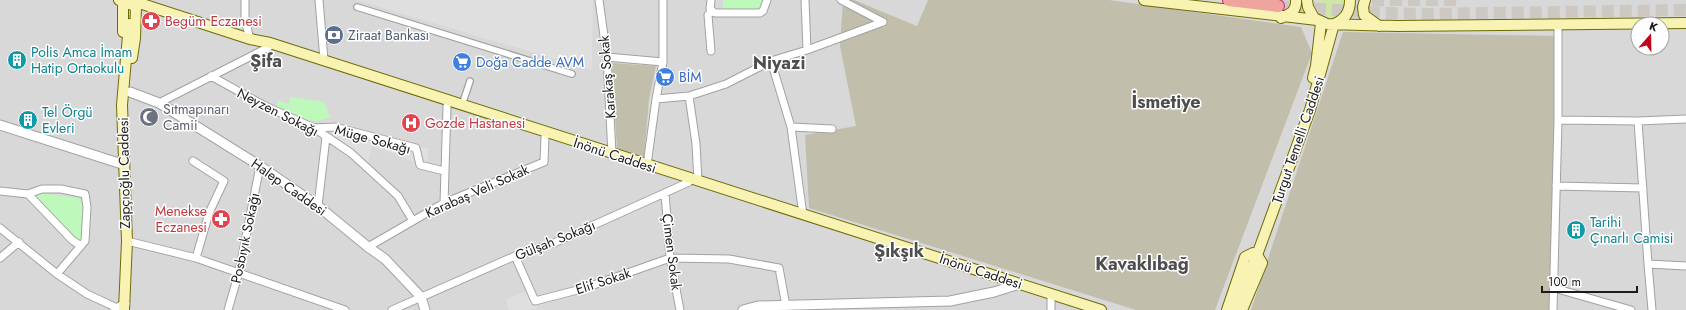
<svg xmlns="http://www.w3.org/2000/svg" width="1686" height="310" viewBox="0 0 1686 310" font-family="Jost,sans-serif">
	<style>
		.residential { fill: #d9d8d8; fill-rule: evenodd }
		.construction { fill: #c1beac }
		.grass { fill: #cee7a5 }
		.park { fill: #bef8bb }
		.parking { fill: #dfdfdf }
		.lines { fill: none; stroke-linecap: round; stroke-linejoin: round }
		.secondary-tunnel { stroke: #cdc8c2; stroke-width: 10; stroke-dasharray: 10 5; stroke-linecap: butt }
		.trunk-tunnel { stroke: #cdc8c2; stroke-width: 12; stroke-dasharray: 12 6; stroke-linecap: butt }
		.pedestrian-casing { stroke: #a2a2a2; stroke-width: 8 }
		.minor-casing { stroke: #a2a2a2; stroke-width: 9 }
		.tertiary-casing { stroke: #a2a2a2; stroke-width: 11 }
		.secondary-casing { stroke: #6e6b06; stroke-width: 12 }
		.trunk-casing { stroke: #d22577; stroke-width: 14 }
		.pedestrian { stroke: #fff; stroke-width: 5.5 }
		.minor { stroke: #fff; stroke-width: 7 }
		.tertiary { stroke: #fff; stroke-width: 9 }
		.secondary { stroke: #f8f3b2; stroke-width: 10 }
		.trunk { stroke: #efa59e; stroke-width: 12 }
		.labels { text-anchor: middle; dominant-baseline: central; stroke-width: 3; stroke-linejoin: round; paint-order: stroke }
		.health-label { font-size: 14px; fill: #be3a42; stroke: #fff; text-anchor: start }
		.service-label { font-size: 14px; fill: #4e5e75; stroke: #fff; text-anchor: start }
		.culture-label { font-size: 14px; fill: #0d838f; stroke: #fff; text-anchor: start }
		.shop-label { font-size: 14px; fill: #366cbe; stroke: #fff; text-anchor: start }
		.street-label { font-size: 14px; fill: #1b1b1b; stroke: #fff }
		.worship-label { font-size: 14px; fill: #5b616d; stroke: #fff; text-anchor: start }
		.district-label { font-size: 18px; font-weight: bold; fill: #4e4e4e; stroke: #fff }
	</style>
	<rect width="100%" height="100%" fill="#ece7e0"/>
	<path class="residential" d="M0,0H1686V310H0ZM1638,24H1662V48H1638Z"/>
	<path class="construction" d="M843,0H854L917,26L928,0H1109L1301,27L1312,53L1215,310H1136L809,208L805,135L856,126L840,46Z
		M1343,32L1558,36L1553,310H1251Z
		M612,63L656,66L649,99L644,159L617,149Z"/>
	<path class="grass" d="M1319,0H1345C1348,16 1329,24 1319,10Z"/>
	<path class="park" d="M723,0H768L764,11L723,9Z
		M290,97L324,102L330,117C312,127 295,116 278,108L277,100L289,104Z
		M40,193L80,198C87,211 87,228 81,241L77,240L37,200L34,195Z"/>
	<path class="parking" d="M356,0H593L592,70Z
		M328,121L429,149L426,168L406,158L372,146L368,162L324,127Z
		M529,291L537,308L529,310H509L506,299Z"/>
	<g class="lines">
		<path class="secondary-tunnel" d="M128,0L129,24"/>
		<path class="trunk-tunnel" d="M1372,0H1459
			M1278,6L1383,13L1428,14L1686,10"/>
		<defs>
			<path id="pedestrian" d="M357,7L572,74
				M462,105L470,81"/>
			<path id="minor" d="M245,0V20L250,39
				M319,0L324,60
				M599,0L607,57L612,154
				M711,0L710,9L715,13H760L763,11L767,0
				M805,0L807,50
				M841,0L883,22
				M711,51L708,15L712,11
				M607,57L663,62
				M211,76L263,105L314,128L351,153L398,196L413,221
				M689,96L696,144L698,181
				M656,99L663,62V0
				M159,103L269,47
				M1558,120L1638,121L1686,119
				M1638,121L1648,264L1686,266
				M791,127L771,61L807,50L883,22
				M314,128L335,127L416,148L420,165L444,171
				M193,161L224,181L209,213L196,258
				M647,165L656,99L689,96L726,84L771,61
				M1556,186L1643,188
				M0,191L28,194L42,189H61L85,194L87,207L85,241L57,274
				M665,193L670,258L680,310
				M28,194L72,240L81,246
				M444,203L447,106
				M318,206L326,137
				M803,215L791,127L832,129
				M0,228L57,274L87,294L117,308
				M127,241L196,258L345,310
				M368,247L444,203L544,162L545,137
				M515,256L535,301L585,288L670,258L729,259L779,268L786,306
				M0,258L19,242
				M1648,264L1652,310
				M1554,288L1631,310
				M228,310L239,272L260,166
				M392,310L515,256L554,243L689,182
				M1051,310V297
				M1553,310L1558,120V24"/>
			<path id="tertiary" d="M130,92L159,103L260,166L318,206L368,247L385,259L421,297L425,310
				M0,125L125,165
				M115,310L125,304
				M743,310L758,306L950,301L994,292L1020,284"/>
			<path id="secondary" d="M119,0L135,6
				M130,0L250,39L270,43L1101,310
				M1144,0L1317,20
				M1307,0L1308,7L1314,18L1327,24L1397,26L1686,23
				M1365,0L1363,7L1364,15L1379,26
				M1281,18C1290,14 1297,11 1296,0
				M1334,24C1345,20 1350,12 1350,0
				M123,32V0
				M132,58L135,38L136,6
				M1313,78L1316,66L1321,23
				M124,310L127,241L122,105L129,24
				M1227,310L1245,257L1253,253
				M1234,310L1257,255L1310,110L1334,24
				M1242,310L1262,263L1257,255"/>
			<path id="trunk" d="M1229,0L1278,6"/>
		</defs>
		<use href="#pedestrian" class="pedestrian-casing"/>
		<use href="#minor" class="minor-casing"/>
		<use href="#tertiary" class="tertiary-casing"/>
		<use href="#secondary" class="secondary-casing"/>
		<use href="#trunk" class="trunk-casing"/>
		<use href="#pedestrian" class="pedestrian"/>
		<use href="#minor" class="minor"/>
		<use href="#tertiary" class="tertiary"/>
		<use href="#secondary" class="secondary"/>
		<use href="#trunk" class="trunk"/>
	</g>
	<defs>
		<symbol id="pharmacy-disc" viewBox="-11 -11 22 22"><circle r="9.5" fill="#e0444e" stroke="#fff"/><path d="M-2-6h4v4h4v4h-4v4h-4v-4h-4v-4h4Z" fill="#fff"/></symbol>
		<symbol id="bank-disc" viewBox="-11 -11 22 22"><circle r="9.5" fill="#5c6f8a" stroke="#fff"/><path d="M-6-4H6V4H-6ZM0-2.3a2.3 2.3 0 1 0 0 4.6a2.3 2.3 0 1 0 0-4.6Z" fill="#fff"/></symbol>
		<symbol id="building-disc" viewBox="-11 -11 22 22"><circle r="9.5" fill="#0f9aa8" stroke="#fff"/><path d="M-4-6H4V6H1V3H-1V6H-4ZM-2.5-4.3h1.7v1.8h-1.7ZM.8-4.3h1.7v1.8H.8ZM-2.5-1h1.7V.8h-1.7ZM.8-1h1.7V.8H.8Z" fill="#fff"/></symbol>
		<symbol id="supermarket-disc" viewBox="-11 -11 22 22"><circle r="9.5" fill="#3f7fe0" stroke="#fff"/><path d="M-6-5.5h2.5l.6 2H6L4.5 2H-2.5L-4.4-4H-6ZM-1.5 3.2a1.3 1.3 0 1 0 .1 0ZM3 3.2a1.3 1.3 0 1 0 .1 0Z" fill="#fff"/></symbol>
		<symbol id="mosque-disc" viewBox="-11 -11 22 22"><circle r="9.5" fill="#6b7280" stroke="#fff"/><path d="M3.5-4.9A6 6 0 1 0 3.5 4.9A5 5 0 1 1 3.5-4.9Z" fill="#fff"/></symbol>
		<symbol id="hospital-disc" viewBox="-11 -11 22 22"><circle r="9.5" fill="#e0444e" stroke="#fff"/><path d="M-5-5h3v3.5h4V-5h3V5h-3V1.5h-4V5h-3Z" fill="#fff"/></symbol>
	</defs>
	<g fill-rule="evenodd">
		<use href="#pharmacy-disc" x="140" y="10" width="22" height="22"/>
		<use href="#bank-disc" x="323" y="24" width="22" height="22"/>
		<use href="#building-disc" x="6" y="49" width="22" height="22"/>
		<use href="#supermarket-disc" x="451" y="51" width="22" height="22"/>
		<use href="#supermarket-disc" x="654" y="66" width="22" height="22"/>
		<use href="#mosque-disc" x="138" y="106" width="22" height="22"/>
		<use href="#building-disc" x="17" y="109" width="22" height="22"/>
		<use href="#hospital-disc" x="400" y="112" width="22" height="22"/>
		<use href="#pharmacy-disc" x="210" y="208" width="22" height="22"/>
		<use href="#building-disc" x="1565" y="219" width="22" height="22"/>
	</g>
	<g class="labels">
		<g class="health-label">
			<text x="165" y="21">Begüm Eczanesi</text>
			<text x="425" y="123">Gozde Hastanesi</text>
			<text x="207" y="211" text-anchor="end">Menekse<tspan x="207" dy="16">Eczanesi</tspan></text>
		</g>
		<g class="service-label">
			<text x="348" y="35">Ziraat Bankası</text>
		</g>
		<g class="culture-label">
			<text x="31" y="52">Polis Amca İmam<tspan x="31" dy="16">Hatip Ortaokulu</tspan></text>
			<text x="42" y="112">Tel Örgü<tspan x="42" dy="16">Evleri</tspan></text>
			<text x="1590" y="222">Tarihi<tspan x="1590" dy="16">Çınarlı Camisi</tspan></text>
		</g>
		<g class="shop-label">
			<text x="476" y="62">Doğa Cadde AVM</text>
			<text x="679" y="77">BİM</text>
		</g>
		<g class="street-label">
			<text transform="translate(607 77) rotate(-95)">Karakaş Sokak</text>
			<text transform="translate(278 112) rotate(27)">Neyzen Sokağı</text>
			<text transform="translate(373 139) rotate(15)">Müge Sokağı</text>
			<text transform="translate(1298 140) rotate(-71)">Turgut Temelli Caddesi</text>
			<text transform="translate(615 155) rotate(18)">İnönü Caddesi</text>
			<text transform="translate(124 173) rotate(-91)">Zapçıoğlu Caddesi</text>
			<text transform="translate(289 187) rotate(35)">Halep Caddesi</text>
			<text transform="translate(477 191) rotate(-24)">Karabaş Veli Sokak</text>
			<text transform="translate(245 238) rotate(-78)">Posbıyık Sokağı</text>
			<text transform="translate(555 240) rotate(-22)">Gülşah Sokağı</text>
			<text transform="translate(672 252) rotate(83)">Çimen Sokak</text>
			<text transform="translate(981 271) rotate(18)">İnönü Caddesi</text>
			<text transform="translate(603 281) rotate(-18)">Elif Sokak</text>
		</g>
		<g class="worship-label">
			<text x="163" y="109">Sıtmapınarı<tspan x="163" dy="16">Camii</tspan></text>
		</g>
		<g class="district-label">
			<text x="266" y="61">Şifa</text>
			<text x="779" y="63">Niyazi</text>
			<text x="1166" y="102">İsmetiye</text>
			<text x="899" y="251">Şıkşık</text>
			<text x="1142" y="264">Kavaklıbağ</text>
		</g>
	</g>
	<g transform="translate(1650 36) rotate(20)"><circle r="19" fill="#ffffff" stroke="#a4a4a4"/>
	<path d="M0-3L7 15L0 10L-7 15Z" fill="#c3031b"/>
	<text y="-6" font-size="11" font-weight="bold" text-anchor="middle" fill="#1b1b1b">K</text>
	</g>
	<path d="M1542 286v6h95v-6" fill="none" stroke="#1b1b1b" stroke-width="2"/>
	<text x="1548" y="286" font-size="12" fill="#1b1b1b" stroke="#ffffff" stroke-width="3" paint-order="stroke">100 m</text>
</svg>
